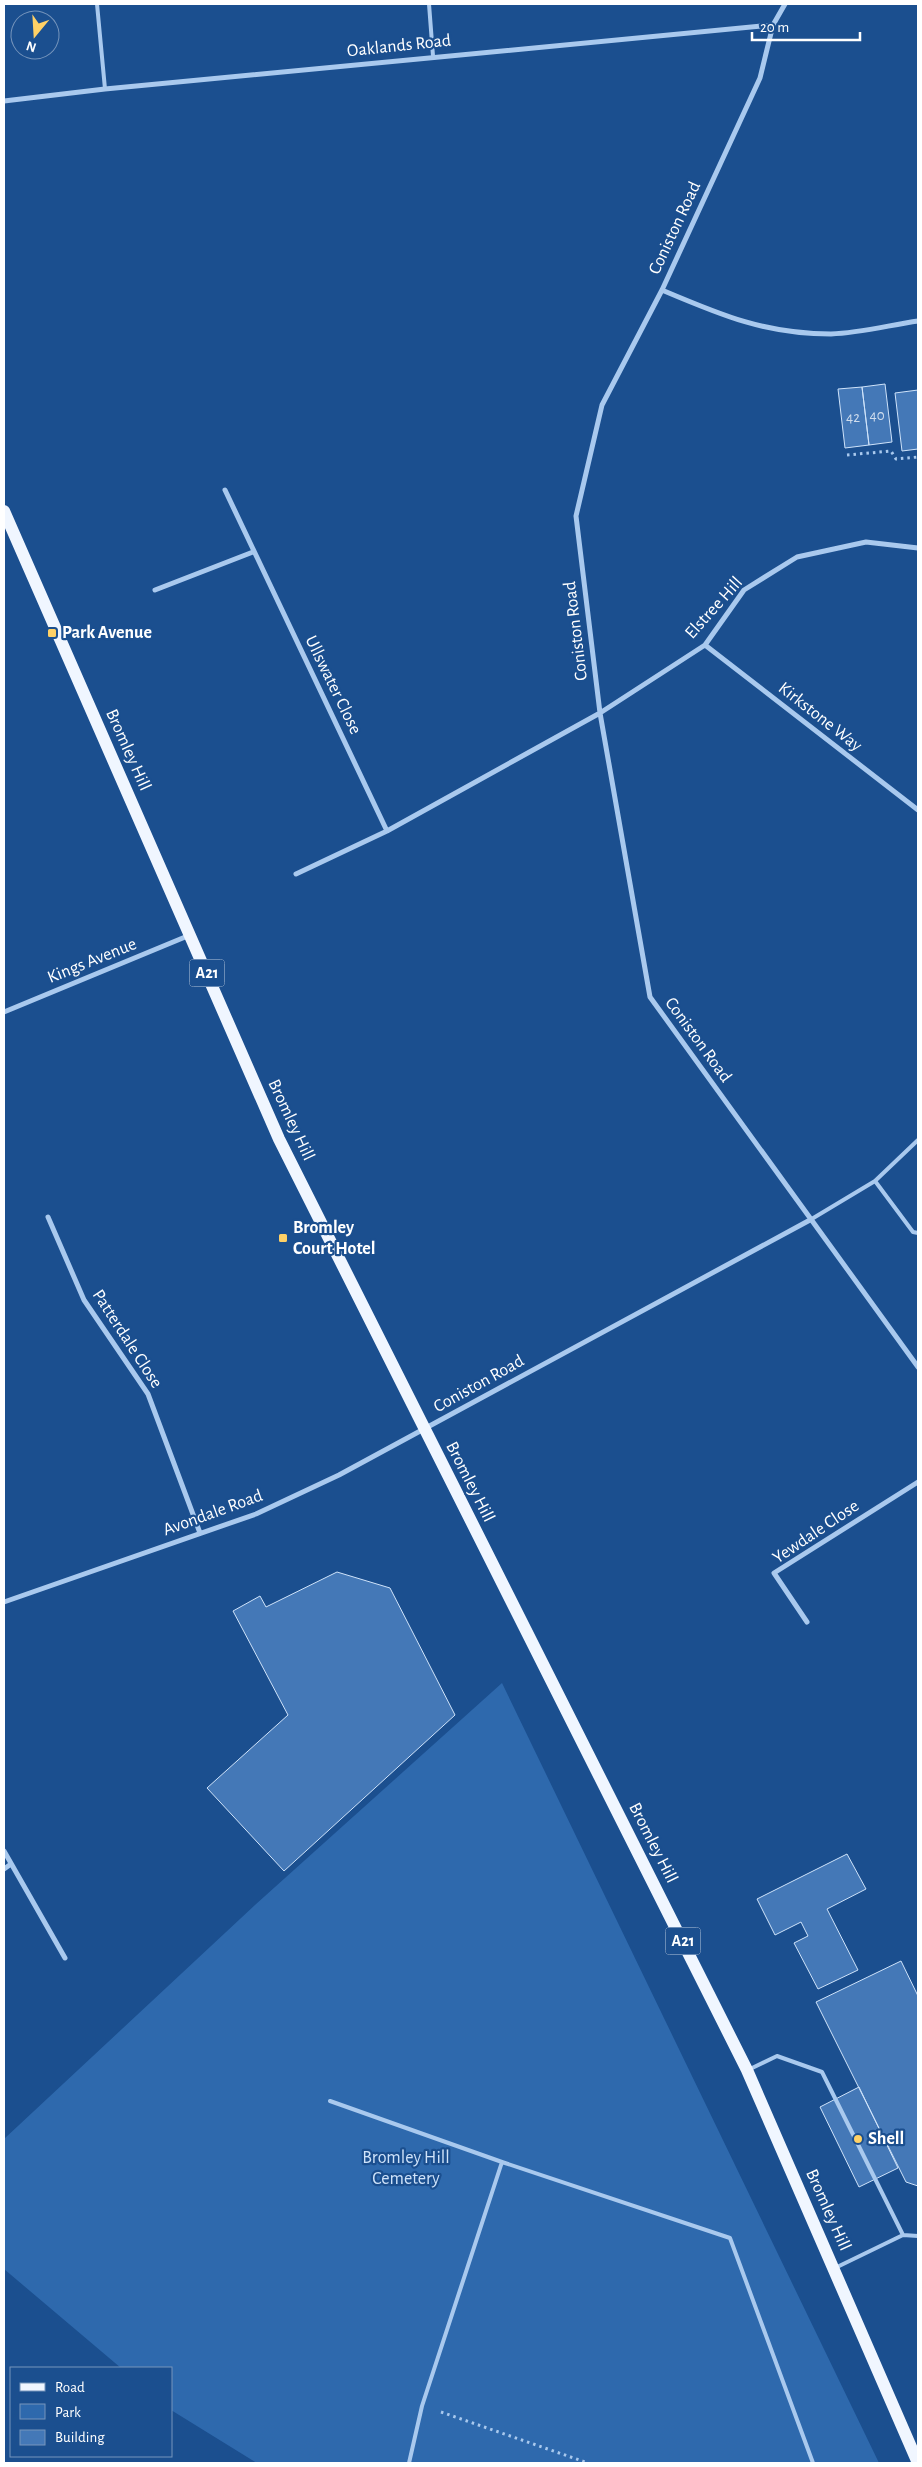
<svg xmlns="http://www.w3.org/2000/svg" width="922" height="2467" viewBox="0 0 922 2467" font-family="'Alegreya Sans',sans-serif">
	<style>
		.green { fill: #2e69ad }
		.building { fill: #4478b7; stroke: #cfe3fa }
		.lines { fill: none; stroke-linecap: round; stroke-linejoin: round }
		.path { stroke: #a9c9ee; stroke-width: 3; stroke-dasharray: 2.5 4; stroke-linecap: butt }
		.service { stroke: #a9c9ee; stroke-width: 4 }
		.minor { stroke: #a9c9ee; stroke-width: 5 }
		.primary { stroke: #f0f6ff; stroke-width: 12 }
		.poi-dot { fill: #ffd166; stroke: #1b4f8f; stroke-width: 2 }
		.labels { text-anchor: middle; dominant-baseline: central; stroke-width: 4.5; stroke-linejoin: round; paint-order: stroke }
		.number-label { font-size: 15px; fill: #d0dded }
		.shield { fill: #1b4f8f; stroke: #bbcadd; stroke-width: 1 }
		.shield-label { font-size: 16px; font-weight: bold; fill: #fff }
		.street-label { font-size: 18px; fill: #fff; stroke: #1b4f8f }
		.poi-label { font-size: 18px; font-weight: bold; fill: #fff; stroke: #1b4f8f; text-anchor: start }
		.park-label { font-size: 18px; fill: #cfe3fa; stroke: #1b4f8f }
	</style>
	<rect width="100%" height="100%" fill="#1b4f8f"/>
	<path class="green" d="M502,1683L879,2463H257L171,2410V2368H121L4,2269V2139L255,1905Z"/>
	<path class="building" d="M885,384L892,442L869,445L862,387Z
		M862,387L869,445L845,448L838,389Z
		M918,390V449L902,451L895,393Z
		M337,1572L390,1588L455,1715L284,1871L207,1788L288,1715L233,1611L260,1596L266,1607Z
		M847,1854L866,1889L827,1909L858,1970L818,1989L794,1943L808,1936L801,1922L775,1935L757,1899Z
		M901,1961L918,1996V2186L906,2182L816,2002Z
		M859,2087L898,2168L859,2187L820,2107Z"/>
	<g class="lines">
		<path class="path" d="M847,455L891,451L896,459L918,457
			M441,2412L588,2463"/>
		<path class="service" d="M97,4L105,89
			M429,4L433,56
			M875,1181L918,1140
			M810,1220L875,1181L913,1232L918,1233
			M748,2070L777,2056L822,2072L903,2235L835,2268
			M330,2101L502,2162
			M903,2235L918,2236
			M409,2463L422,2406L502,2162L730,2238L813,2463"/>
		<path class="minor" d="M785,4L773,25L760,78L662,290L602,405L576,516L600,713L650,997L918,1367
			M4,101L105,89L773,25
			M662,290C721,315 765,334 831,334C860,333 890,325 918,321
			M225,490L387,831
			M155,590L253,552
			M705,645L918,810
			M296,874L387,831L600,713L705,645L744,590L797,557L866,542L918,548
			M4,1012L190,935
			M48,1217L84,1300L148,1394L200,1533
			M4,1602L256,1514L339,1475L810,1220
			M807,1622L774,1573L918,1482
			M4,1851L65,1958
			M4,1869L11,1864"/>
		<path class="primary" d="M4,511L279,1139L747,2070L918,2463"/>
	</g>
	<g class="poi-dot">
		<rect x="47" y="628" width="10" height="10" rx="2.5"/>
		<rect x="278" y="1233" width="10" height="10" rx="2.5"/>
		<circle cx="858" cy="2139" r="5"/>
	</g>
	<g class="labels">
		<g class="number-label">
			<text x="877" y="415">40</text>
			<text x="853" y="417">42</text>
		</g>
		<g class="shield">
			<rect x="189.5" y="959.5" width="35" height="27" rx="4"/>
			<rect x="665.5" y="1927.5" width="35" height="27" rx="4"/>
		</g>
		<g class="shield-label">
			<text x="207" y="973">A21</text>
			<text x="683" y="1941">A21</text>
		</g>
		<g class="street-label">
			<text transform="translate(399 46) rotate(-6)">Oaklands Road</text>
			<text transform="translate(675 228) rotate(-65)">Coniston Road</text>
			<text transform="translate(714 608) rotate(-48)">Elstree Hill</text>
			<text transform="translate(576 631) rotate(-97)">Coniston Road</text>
			<text transform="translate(333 685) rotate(64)">Ullswater Close</text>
			<text transform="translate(820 717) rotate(38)">Kirkstone Way</text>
			<text transform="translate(128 750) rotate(66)">Bromley Hill</text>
			<text transform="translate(92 961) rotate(-22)">Kings Avenue</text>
			<text transform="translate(698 1040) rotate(54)">Coniston Road</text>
			<text transform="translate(291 1120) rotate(65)">Bromley Hill</text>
			<text transform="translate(127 1339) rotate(57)">Patterdale Close</text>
			<text transform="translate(479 1384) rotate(-29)">Coniston Road</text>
			<text transform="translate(470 1482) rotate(63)">Bromley Hill</text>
			<text transform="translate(213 1513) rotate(-20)">Avondale Road</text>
			<text transform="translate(816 1532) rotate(-34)">Yewdale Close</text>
			<text transform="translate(653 1843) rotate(63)">Bromley Hill</text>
			<text transform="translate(828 2210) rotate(66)">Bromley Hill</text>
		</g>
		<g class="poi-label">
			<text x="62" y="633">Park Avenue</text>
			<text x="293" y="1228">Bromley<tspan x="293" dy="21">Court Hotel</tspan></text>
			<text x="868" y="2139">Shell</text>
		</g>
		<g class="park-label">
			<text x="406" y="2158">Bromley Hill<tspan x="406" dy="21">Cemetery</tspan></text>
		</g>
	</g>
	<rect width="922" height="2467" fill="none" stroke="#ffffff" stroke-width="10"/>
	<rect x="10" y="2367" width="162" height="90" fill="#1b4f8f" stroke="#7695bc"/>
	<rect x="20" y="2383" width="25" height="8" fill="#f0f6ff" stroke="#7695bc"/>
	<text x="55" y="2392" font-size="15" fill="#ffffff">Road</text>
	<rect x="20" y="2404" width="25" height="15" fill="#2e69ad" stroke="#7695bc"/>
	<text x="55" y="2417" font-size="15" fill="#ffffff">Park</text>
	<rect x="20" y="2430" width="25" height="15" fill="#4478b7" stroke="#7695bc"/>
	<text x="55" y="2442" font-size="15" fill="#ffffff">Building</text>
	<g transform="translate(35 35) rotate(198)"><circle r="24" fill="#1b4f8f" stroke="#7695bc"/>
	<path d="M0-4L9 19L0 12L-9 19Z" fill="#ffd166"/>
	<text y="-8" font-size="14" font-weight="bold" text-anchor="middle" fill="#ffffff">N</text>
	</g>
	<path d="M752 32v8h108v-8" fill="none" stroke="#ffffff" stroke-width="2.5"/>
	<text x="760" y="32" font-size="15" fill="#ffffff" stroke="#1b4f8f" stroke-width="4" paint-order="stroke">20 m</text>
</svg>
